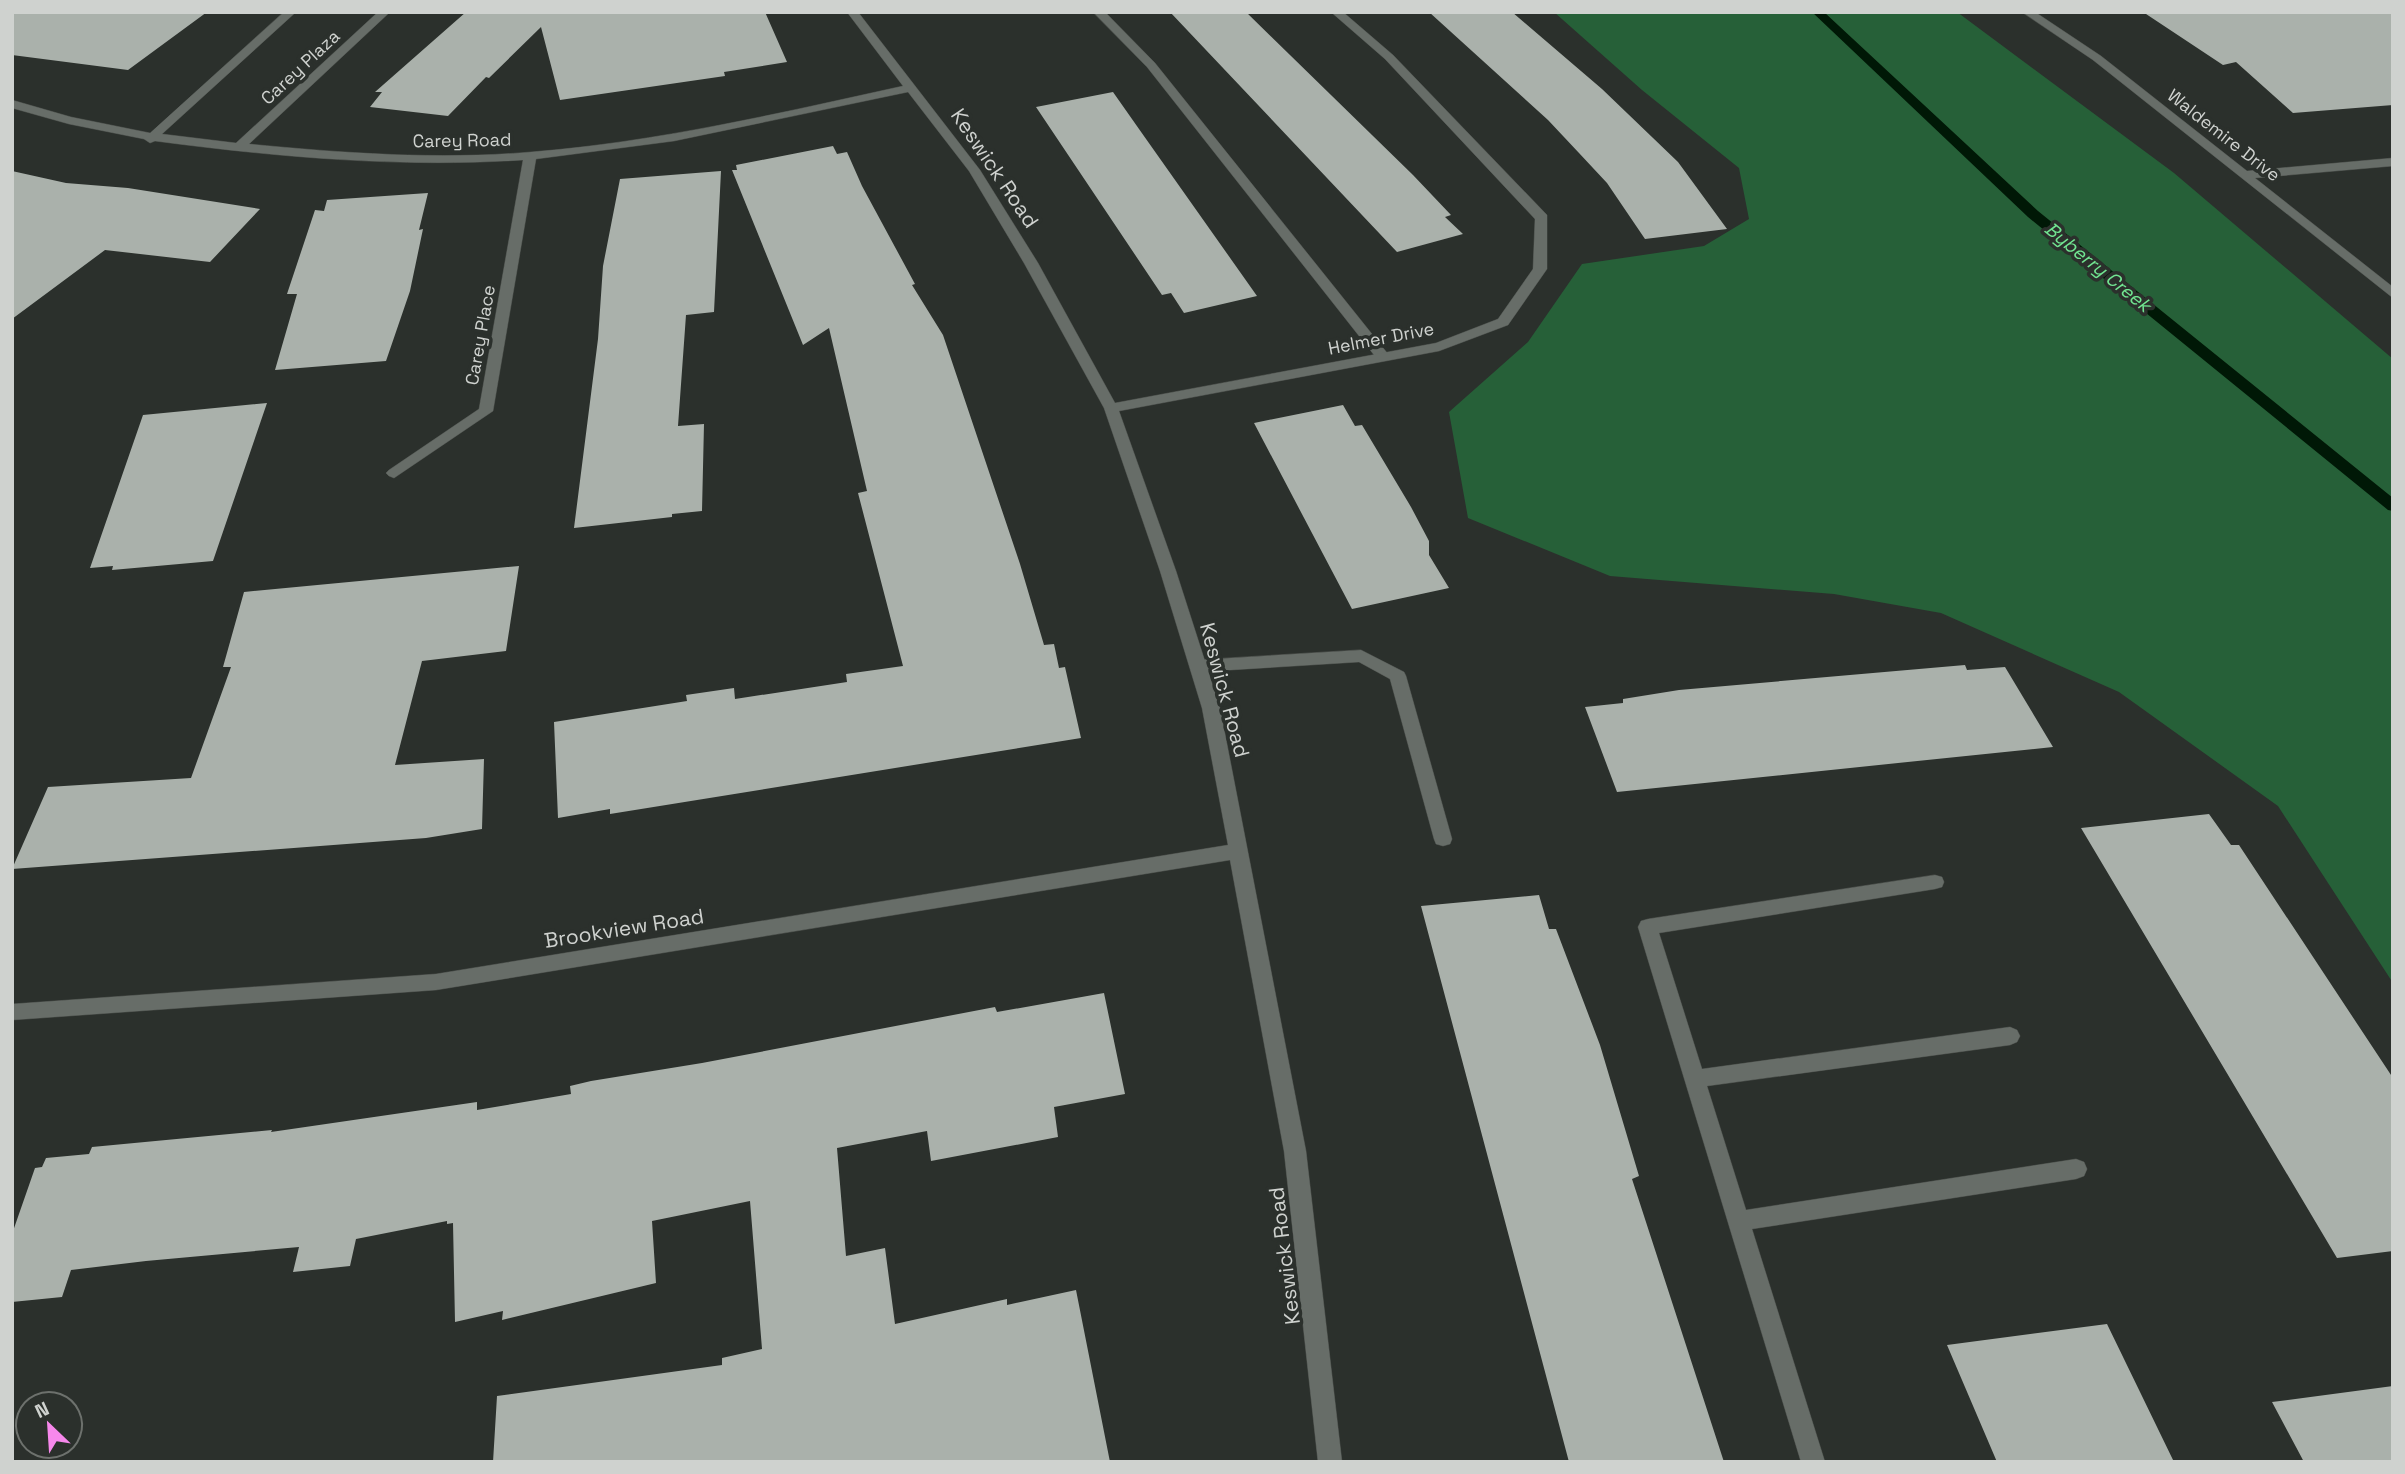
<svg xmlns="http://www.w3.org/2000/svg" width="2405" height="1474" viewBox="0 0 2405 1474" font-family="'Space Grotesk',sans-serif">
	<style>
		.green { fill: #266038 }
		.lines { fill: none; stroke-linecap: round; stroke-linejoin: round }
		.stream { fill: #001806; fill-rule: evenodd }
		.building { fill: #aab1ab }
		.service-casing { stroke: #484c48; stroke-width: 1 }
		.minor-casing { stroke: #484c48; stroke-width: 1 }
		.service { fill: #676d68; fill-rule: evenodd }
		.minor { fill: #676d68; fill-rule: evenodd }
		.labels { text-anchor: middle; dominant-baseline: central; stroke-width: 7; stroke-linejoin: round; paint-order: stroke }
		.far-street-label { font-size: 18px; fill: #cfd2cf; stroke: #2b302c }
		.far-water-label { font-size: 19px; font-style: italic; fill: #71e591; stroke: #2b302c }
		.street-label { font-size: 21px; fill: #cfd2cf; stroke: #2b302c }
	</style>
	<rect width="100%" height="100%" fill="#2b302c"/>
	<path class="green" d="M1554,12H1957L2174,173L2393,359V983L2278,806L2119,692L1941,613L1834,594L1610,576L1468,518L1449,412L1528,342L1582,264L1704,246L1749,219L1739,168L1642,90Z"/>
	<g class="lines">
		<path class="stream" d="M1812,12H1824L2038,211L2393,498V511L2388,510L2028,217Z"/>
	</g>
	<path class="building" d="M12,12H207L128,70L12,55Z
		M466,12H765L787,62L724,72L725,76L560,100L541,27L489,78L486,77L448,116L370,107L382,92H375Z
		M1170,12H1246L1413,175L1451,215L1445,217L1463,234L1397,252Z
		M1429,12H1512L1602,89L1678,162L1727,229L1645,239L1607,183L1579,153L1548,120Z
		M2143,12H2393V105L2293,113L2236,62L2223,65Z
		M1113,92L1139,129L1257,296L1184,313L1171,293L1162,295L1036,107Z
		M833,146L837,154L847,152L862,186L915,284L912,285L943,335L1020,564L1044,645L1054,644L1059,668L1065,667L1081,738L610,814V809L558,818L554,722L687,701L686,695L734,688L735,699L847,682L846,674L903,666L858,493L867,491L829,328L803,345L732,170H737L736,165Z
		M12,171L66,183L128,188L260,209L210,262L105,250L12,319Z
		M721,171L714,312L686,315L678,426L704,424L702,511L672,514V517L574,528L598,339L603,266L620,179Z
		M428,193L419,230L423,229L410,291L386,361L275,370L297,294H287L315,210L324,211L327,200Z
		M267,403L213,561L112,570L113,566L90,568L143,415Z
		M1343,405L1355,426L1362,425L1411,507L1429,541V555L1449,588L1352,609L1254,423Z
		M519,566L506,651L422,661L395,765L484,759L482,829L426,838L12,869L48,787L191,778L231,667H223L244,592Z
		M1965,665L1967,670L2005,667L2053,747L1617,792L1585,707L1623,703V699L1679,690Z
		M2209,814L2231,845H2239L2393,1078V1251L2337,1258L2081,828Z
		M1539,895L1549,929H1556L1600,1045L1639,1176L1632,1179L1724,1462H1569L1421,906Z
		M1104,993L1125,1094L1054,1107L1058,1137L931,1161L927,1131L837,1148L846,1256L885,1248L895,1324L1007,1299V1305L1076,1290L1110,1462H493L497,1396L722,1365V1358L762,1349L750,1201L652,1221L656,1283L502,1320L503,1311L455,1322L453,1223L447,1224V1221L356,1239L350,1266L293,1272L299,1247L146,1261L71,1270L62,1297L12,1302V1234L35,1168L42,1167L46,1158L89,1154L92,1147L272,1130L271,1132L477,1102V1110L571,1094L570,1086L591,1081L702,1063L995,1007L997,1012Z
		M2107,1324L2174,1462H1997L1947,1345Z
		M2393,1386V1462H2304L2272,1402Z"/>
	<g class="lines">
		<defs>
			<path id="service" d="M1093,12H1105L1155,63L1388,354V360H1378L1147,67Z
				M1361,650L1404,672L1406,676L1452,839L1450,844L1443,846L1436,844L1434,839L1390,679L1359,662L1198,672L1190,666L1198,660Z
				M1935,875L1942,877L1944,882L1942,887L1935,889L1659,933L1702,1069L2010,1027L2017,1030L2020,1036L2017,1042L2010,1045L1707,1086L1746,1210L2076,1159L2084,1162L2087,1169L2084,1176L2076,1179L1752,1229L1825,1462H1801L1638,927L1641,921L1648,919Z"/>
			<path id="minor" d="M284,12H296L162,134L236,143L378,12H390L249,144C343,153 437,160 531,152C657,142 780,113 903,86L847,12H858L980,170L1038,263L1115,403L1436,343L1498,319L1533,269L1535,219L1385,59L1331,12H1343L1393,55L1547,215V269L1508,325L1439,351L1119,411L1176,571L1220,708L1306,1151L1342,1462H1318L1284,1151L1230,860L436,990L12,1020V1004L436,974L1228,845L1202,708L1160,571L1104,408L1024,263L969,171L908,92L674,141L536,159L493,411L394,478L389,476L386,473L389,470L479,409L523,160C400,168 277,157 155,141L150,143L144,139L69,124L12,108V100L71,117L150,133Z
				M2022,12H2035L2101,56L2247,171L2393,158V166L2255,178L2393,287V298L2093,60Z"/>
		</defs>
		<use href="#service" class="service-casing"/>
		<use href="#minor" class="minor-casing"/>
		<use href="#service" class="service"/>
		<use href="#minor" class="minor"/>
	</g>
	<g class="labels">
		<g class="far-street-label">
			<text transform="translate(300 67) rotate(-43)">Carey Plaza</text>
			<text transform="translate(2224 135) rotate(38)">Waldemire Drive</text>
			<text transform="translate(462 140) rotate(-1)">Carey Road</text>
			<text transform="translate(480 335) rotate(-80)">Carey Place</text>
			<text transform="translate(1381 338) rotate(-11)">Helmer Drive</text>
		</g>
		<g class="far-water-label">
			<text transform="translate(2098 267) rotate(39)">Byberry Creek</text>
		</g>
		<g class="street-label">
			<text transform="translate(995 168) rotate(56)">Keswick Road</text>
			<text transform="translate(1225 690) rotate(75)">Keswick Road</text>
			<text transform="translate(624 928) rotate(-9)">Brookview Road</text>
			<text transform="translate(1284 1256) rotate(-97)">Keswick Road</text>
		</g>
	</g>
	<rect width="2405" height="1474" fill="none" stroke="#cfd2cf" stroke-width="28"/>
	<g transform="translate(49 1425) rotate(335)"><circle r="33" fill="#2b302c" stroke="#6d716d" stroke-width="2"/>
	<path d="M0-5L12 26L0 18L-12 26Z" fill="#f788ec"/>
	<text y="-10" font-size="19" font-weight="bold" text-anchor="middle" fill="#cfd2cf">N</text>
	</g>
</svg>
